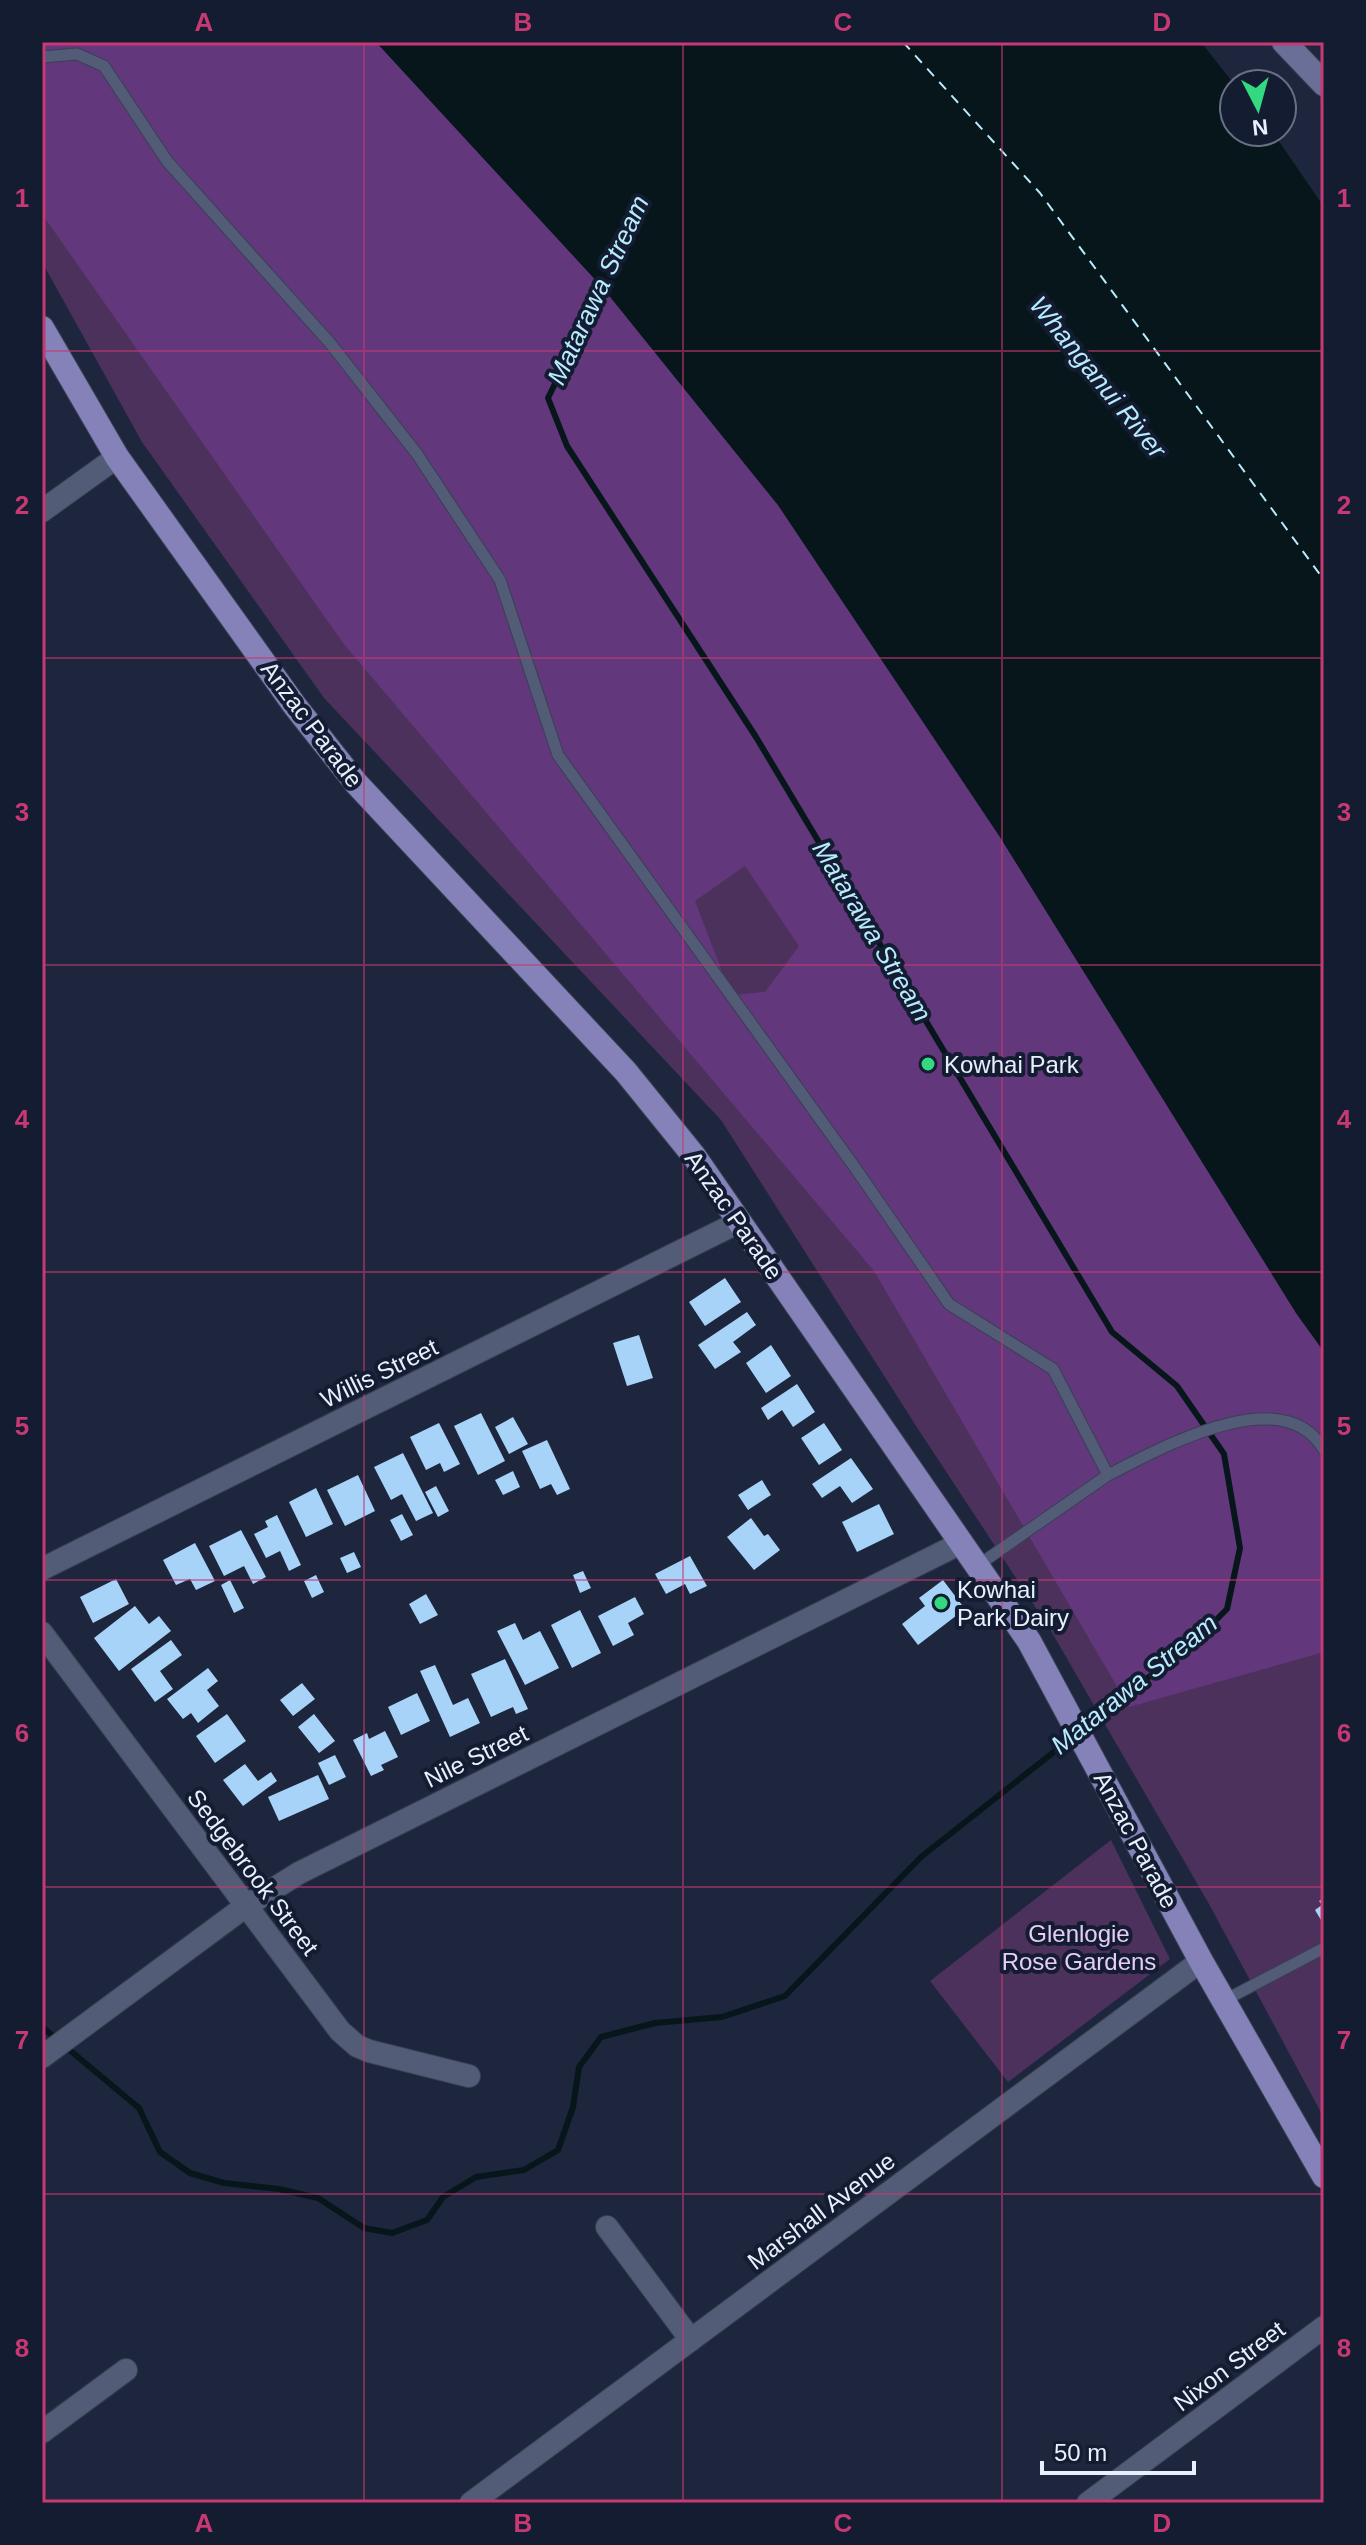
<svg xmlns="http://www.w3.org/2000/svg" width="1366" height="2545" viewBox="0 0 1366 2545" font-family="Arial,sans-serif">
	<style>
		.green { fill: #4c315c }
		.forest { fill: #63377b; fill-rule: evenodd }
		.water { fill: #07161b }
		.lines { fill: none; stroke-linecap: round; stroke-linejoin: round }
		.stream { stroke: #07161b; stroke-width: 6 }
		.ferry { stroke: #b7ebfe; stroke-width: 2; stroke-dasharray: 10 8; stroke-linecap: butt }
		.building { fill: #a7d3f9 }
		.lane-casing { stroke: #384053; stroke-width: 13 }
		.street-casing { stroke: #384053; stroke-width: 24 }
		.secondary-casing { stroke: #384053; stroke-width: 26 }
		.primary-casing { stroke: #384053; stroke-width: 26 }
		.lane { stroke: #525c76; stroke-width: 11 }
		.street { stroke: #525c76; stroke-width: 22 }
		.secondary { stroke: #6b6f98; stroke-width: 24 }
		.primary { stroke: #8482b9; stroke-width: 24 }
		.grid { fill: none; stroke: #c83873; stroke-width: 2; stroke-opacity: 0.55 }
		.poi-dot { fill: #34d881; stroke: #141c32; stroke-width: 3 }
		.labels { text-anchor: middle; dominant-baseline: central; stroke-width: 8; stroke-linejoin: round; paint-order: stroke }
		.street-label { font-size: 24px; fill: #e8effe; stroke: #141c32 }
		.poi-label { font-size: 24px; fill: #e8effe; stroke: #141c32; text-anchor: start }
		.park-label { font-size: 24px; fill: #e6cdf5; stroke: #141c32 }
		.water-label { font-size: 26px; font-style: italic; fill: #b7ebfe; stroke: #141c32 }
		.neatline { fill: none; stroke: #c83873; stroke-width: 3 }
		.grid-label { font-size: 26px; text-anchor: middle; font-weight: bold; fill: #c83873 }
	</style>
	<rect width="100%" height="100%" fill="#1d263c"/>
	<path class="green" d="M42,42L1324,1288V2118L1209,1904L1051,1631L918,1429L721,1120L324,698L142,442L42,262Z
		M1111,1840L1170,1959L1008,2082L930,1981Z"/>
	<path class="forest" d="M42,42H376L603,288L778,505L1000,837L1296,1313L1324,1352V1652L1129,1707L874,1271L343,643L42,214ZM745,866L799,946L765,992L731,995L695,901Z"/>
	<path class="water" d="M376,42H1201L1234,84V132H1272L1276,137L1324,207V1352L1296,1313L1000,837L778,505L603,288Z"/>
	<g class="lines">
		<path class="stream" d="M606,280L548,398L567,446L756,737L1112,1332L1177,1386L1224,1454L1240,1548L1227,1609L1198,1638L1083,1729
			M42,2027L58,2040
			M66,2047L139,2108L160,2152L190,2173L224,2183L279,2189L318,2198L364,2228L392,2233L427,2220L443,2197L476,2177L524,2170L558,2150L573,2107L579,2067L601,2037L655,2023L722,2017L785,1996L921,1857L1074,1736"/>
		<path class="ferry" d="M903,42L1040,193L1324,580"/>
	</g>
	<path class="building" d="M725,1278L741,1302L705,1326L689,1302Z
		M747,1312L756,1325L733,1342L741,1352L715,1369L698,1345Z
		M639,1335L653,1378L627,1386L613,1343Z
		M771,1345L791,1376L766,1393L746,1363Z
		M797,1384L815,1412L793,1427L782,1410L768,1420L761,1408Z
		M481,1413L505,1461L478,1475L454,1426Z
		M513,1417L528,1444L509,1454L495,1427Z
		M439,1423L460,1464L444,1472L440,1463L426,1470L410,1437Z
		M824,1423L842,1450L819,1465L801,1438Z
		M547,1440L570,1489L557,1495L551,1484L540,1489L522,1451Z
		M403,1453L433,1513L416,1521L402,1494L391,1500L374,1467Z
		M851,1458L873,1489L852,1503L840,1486L822,1498L812,1484Z
		M513,1471L520,1487L503,1495L495,1480Z
		M358,1475L375,1511L345,1526L327,1490Z
		M762,1480L771,1495L748,1510L738,1495Z
		M436,1486L449,1511L438,1517L425,1492Z
		M316,1488L333,1524L306,1537L289,1502Z
		M879,1504L894,1534L857,1552L842,1522Z
		M402,1514L413,1535L401,1541L390,1520Z
		M277,1515L301,1565L289,1571L280,1551L266,1558L254,1534L268,1527L265,1521Z
		M751,1518L764,1536L768,1534L780,1550L754,1570L727,1537Z
		M241,1530L266,1577L253,1584L244,1566L224,1576L209,1546Z
		M195,1543L215,1581L196,1590L190,1579L176,1585L163,1560Z
		M354,1552L361,1567L347,1573L340,1558Z
		M690,1556L707,1586L690,1594L685,1584L666,1594L655,1574Z
		M583,1571L591,1588L580,1593L573,1575Z
		M316,1575L324,1592L312,1598L304,1581Z
		M116,1579L129,1604L93,1623L80,1597Z
		M230,1580L244,1608L234,1613L221,1585Z
		M943,1580L965,1609L918,1645L902,1624L925,1606L919,1598Z
		M426,1594L438,1615L420,1624L409,1604Z
		M635,1597L644,1614L628,1623L634,1635L613,1646L598,1616Z
		M135,1606L149,1624L159,1616L171,1631L119,1671L94,1638Z
		M580,1610L601,1653L572,1668L551,1625Z
		M515,1623L523,1640L540,1631L559,1668L525,1685L497,1631Z
		M171,1640L182,1655L160,1671L173,1689L155,1702L131,1669Z
		M505,1659L528,1709L516,1714L513,1707L491,1717L471,1674Z
		M435,1665L453,1705L468,1698L480,1723L450,1737L420,1671Z
		M208,1668L218,1681L207,1690L219,1706L198,1723L191,1713L183,1719L167,1699Z
		M302,1683L315,1699L293,1716L280,1700Z
		M417,1693L430,1721L401,1735L388,1707Z
		M227,1714L246,1741L215,1763L196,1736Z
		M314,1714L335,1741L319,1753L298,1727Z
		M385,1731L398,1757L381,1765L384,1770L371,1776L353,1740L367,1733L369,1739Z
		M335,1755L346,1777L329,1785L318,1763Z
		M245,1764L258,1781L271,1772L277,1781L243,1806L223,1780Z
		M318,1775L329,1799L279,1821L268,1797Z
		M1324,1898V1925L1315,1910L1322,1905L1319,1901Z"/>
	<g class="lines">
		<defs>
			<path id="lane" d="M42,57L77,54L104,66L167,161L330,343L417,454L500,580L558,755L856,1169L949,1304L1053,1369L1108,1475C1158,1450 1283,1378 1324,1450
				M977,1566L1108,1475
				M1225,2000L1324,1948"/>
			<path id="street" d="M42,511L117,457
				M42,1569L739,1222
				M42,1633L340,2031L357,2046L369,2051L469,2076
				M42,2057L246,1906L299,1873L959,1544
				M607,2227L691,2340
				M42,2432L126,2370
				M471,2503L1201,1961
				M1088,2503L1324,2327"/>
			<path id="secondary" d="M1284,42L1324,84"/>
			<path id="primary" d="M42,328L117,457L295,706L356,783L626,1072L694,1156L1029,1641L1201,1961L1324,2176"/>
		</defs>
		<use href="#lane" class="lane-casing"/>
		<use href="#street" class="street-casing"/>
		<use href="#secondary" class="secondary-casing"/>
		<use href="#primary" class="primary-casing"/>
		<use href="#lane" class="lane"/>
		<use href="#street" class="street"/>
		<use href="#secondary" class="secondary"/>
		<use href="#primary" class="primary"/>
	</g>
	<path class="grid" d="M364,42V2503M683,42V2503M1002,42V2503M42,351H1324M42,658H1324M42,965H1324M42,1272H1324M42,1580H1324M42,1887H1324M42,2194H1324"/>
	<g class="poi-dot">
		<circle cx="928" cy="1064" r="8"/>
		<circle cx="941" cy="1603" r="8"/>
	</g>
	<g class="labels">
		<g class="street-label">
			<text transform="translate(312 724) rotate(53)">Anzac Parade</text>
			<text transform="translate(734 1215) rotate(55)">Anzac Parade</text>
			<text transform="translate(379 1373) rotate(-26)">Willis Street</text>
			<text transform="translate(476 1756) rotate(-26)">Nile Street</text>
			<text transform="translate(1136 1840) rotate(62)">Anzac Parade</text>
			<text transform="translate(253 1872) rotate(53)">Sedgebrook Street</text>
			<text transform="translate(821 2211) rotate(-37)">Marshall Avenue</text>
			<text transform="translate(1229 2366) rotate(-37)">Nixon Street</text>
		</g>
		<g class="poi-label">
			<text x="944" y="1064">Kowhai Park</text>
			<text x="957" y="1589">Kowhai<tspan x="957" dy="28">Park Dairy</tspan></text>
		</g>
		<g class="park-label">
			<text x="1079" y="1933">Glenlogie<tspan x="1079" dy="28">Rose Gardens</tspan></text>
		</g>
		<g class="water-label">
			<text transform="translate(598 290) rotate(-65)">Matarawa Stream</text>
			<text transform="translate(1098 377) rotate(51)">Whanganui River</text>
			<text transform="translate(872 931) rotate(59)">Matarawa Stream</text>
			<text transform="translate(1134 1684) rotate(-39)">Matarawa Stream</text>
		</g>
	</g>
	<rect width="1366" height="2545" fill="none" stroke="#141c32" stroke-width="88"/>
	<g transform="translate(1258 108) rotate(174)"><circle r="38" fill="#141c32" stroke="#697084" stroke-width="2"/>
	<path d="M0-6L14 30L0 20L-14 30Z" fill="#34d881"/>
	<text y="-12" font-size="22" font-weight="bold" text-anchor="middle" fill="#e8effe">N</text>
	</g>
	<path d="M1042 2461v12h152v-12" fill="none" stroke="#e8effe" stroke-width="4"/>
	<text x="1054" y="2461" font-size="24" fill="#e8effe" stroke="#141c32" stroke-width="6" paint-order="stroke">50 m</text>
	<rect x="44" y="44" width="1278" height="2457" class="neatline"/>
	<g class="grid-label">
		<text x="204" y="31">A</text>
		<text x="523" y="31">B</text>
		<text x="843" y="31">C</text>
		<text x="1162" y="31">D</text>
		<text x="22" y="207">1</text>
		<text x="1344" y="207">1</text>
		<text x="22" y="514">2</text>
		<text x="1344" y="514">2</text>
		<text x="22" y="821">3</text>
		<text x="1344" y="821">3</text>
		<text x="22" y="1128">4</text>
		<text x="1344" y="1128">4</text>
		<text x="22" y="1435">5</text>
		<text x="1344" y="1435">5</text>
		<text x="22" y="1742">6</text>
		<text x="1344" y="1742">6</text>
		<text x="22" y="2049">7</text>
		<text x="1344" y="2049">7</text>
		<text x="22" y="2357">8</text>
		<text x="1344" y="2357">8</text>
		<text x="204" y="2532">A</text>
		<text x="523" y="2532">B</text>
		<text x="843" y="2532">C</text>
		<text x="1162" y="2532">D</text>
	</g>
</svg>
